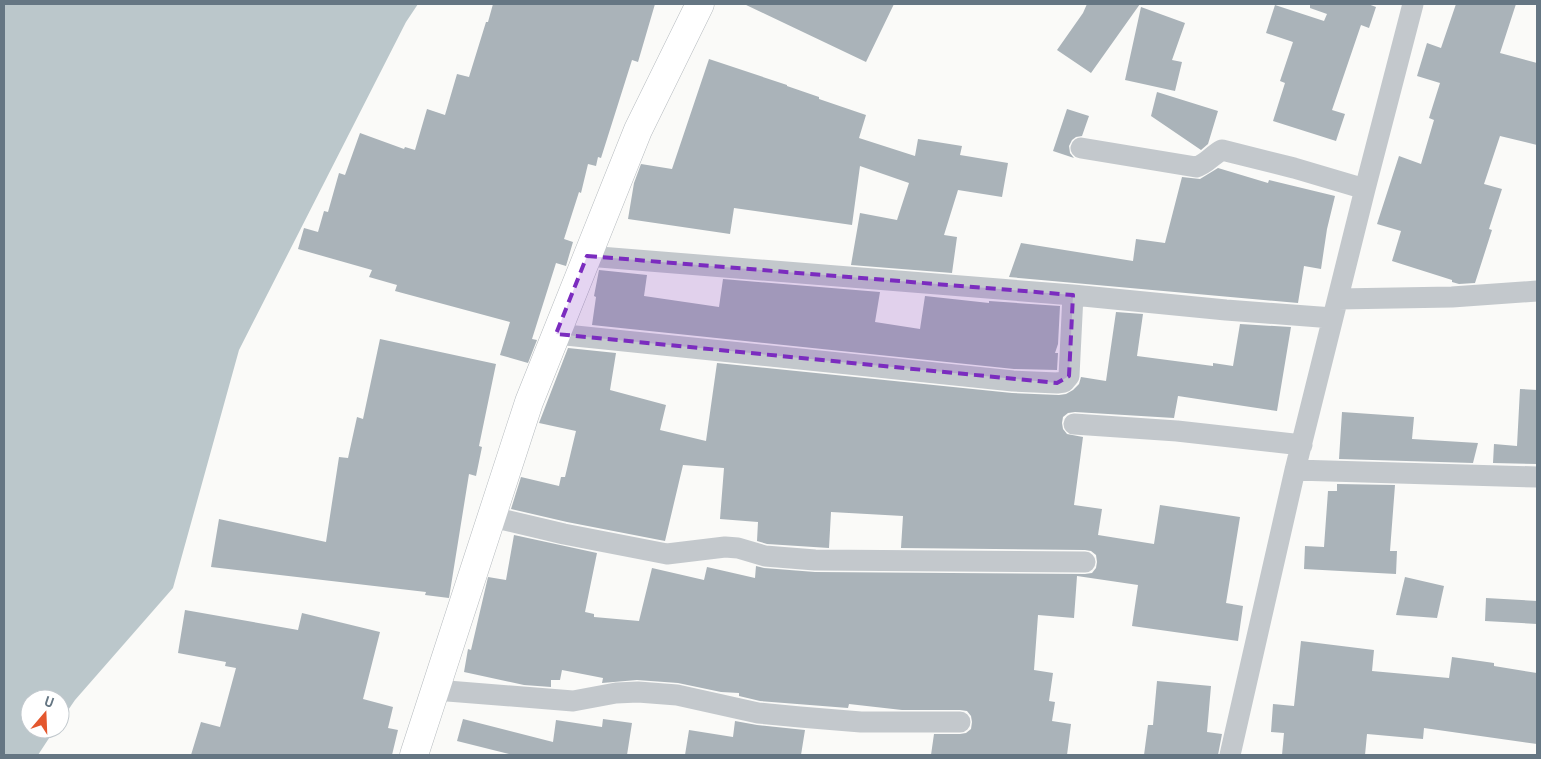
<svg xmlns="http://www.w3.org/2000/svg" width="1541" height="759" viewBox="0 0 1541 759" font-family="'PT Sans',sans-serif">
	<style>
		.water { fill: #bbc7cb }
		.building { fill: #aab3b9 }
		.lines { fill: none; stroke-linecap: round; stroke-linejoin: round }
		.primary-casing { stroke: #b5babe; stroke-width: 29 }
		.street { stroke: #c3c8cc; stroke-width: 21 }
		.primary { stroke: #fff; stroke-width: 28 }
		.marked { fill: #7b2cbf; fill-opacity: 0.2; stroke: #7b2cbf; stroke-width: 4; stroke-dasharray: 10 6; stroke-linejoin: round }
	</style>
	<rect width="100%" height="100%" fill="#fafaf8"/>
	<path class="water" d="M4,4H418L406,22L239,350L173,588L75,700L60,722V699H30V729H55L38,755H4Z"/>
	<path class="building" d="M493,4H655L638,62L632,60L601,158L598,157L596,166L588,164L581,193L579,192L564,239L573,242L566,266L556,263L532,339L537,340L528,363L500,355L510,322L395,291L397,285L369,277L372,270L298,249L304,228L318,232L324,211L328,212L339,173L345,175L360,133L404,149L405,147L415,150L427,109L445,115L457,74L469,77L486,22H488Z
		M744,4H894L866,62Z
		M1087,4H1140L1091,73L1057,50L1083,13Z
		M1310,4H1368L1376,7L1369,28L1361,25L1332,110L1345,114L1336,141L1273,121L1285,83L1280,81L1293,42L1266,33L1275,5L1324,21L1327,14L1310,8Z
		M1456,4H1516L1500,53L1537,63V145L1500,136L1484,184L1502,189L1489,229L1492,230L1475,283L1459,284L1452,282V280L1392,261L1401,231L1377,224L1399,156L1421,164L1434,120L1429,118L1440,83L1417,76L1427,43L1441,48Z
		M1141,7L1185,23L1172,60L1182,62L1175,91L1125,80Z
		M709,59L787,85V86L819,97V99L866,115L859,138L915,156L918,139L962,146L960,155L1008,163L1002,197L958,190L944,235L957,237L952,273L851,265L860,213L897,220L909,183L860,166L852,225L734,208L730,234L628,219L634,183L641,164L672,169Z
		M1157,92L1218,111L1208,144L1201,150L1151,116Z
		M1067,109L1089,116L1082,136L1076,137L1072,140L1069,146L1070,153L1074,158L1053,151Z
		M1218,168L1268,183L1269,180L1335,196L1327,229L1321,269L1304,266L1298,303L1009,277L1021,243L1133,261L1136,239L1165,243L1182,177L1200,179Z
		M599,270L647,275L644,296L719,307L723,279L880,292L875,322L920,329L925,296L989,303V301L1060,306L1058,344L1055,353H1058L1057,370L1014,369L592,325L596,297L594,296Z
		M1116,312L1143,314L1137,356L1213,366V363L1233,366L1240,324L1291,327L1277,411L1178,396L1174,418L1075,412L1068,413L1063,417L1062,423L1063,429L1067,434L1083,437L1074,505L1102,509L1098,535L1154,544L1160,505L1240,517L1226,603L1243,606L1238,641L1132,626L1138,585L1077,576L1074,618L1038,615L1034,670L1053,673L1049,701L1055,702L1052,721L1071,724L1067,755H931L934,734H960L966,733L971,729L972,722L971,716L967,711L960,710H902L849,704L848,708L760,701L739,696V693L721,692L678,683L637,680L602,683L603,678L562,670L560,680H551V687L524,685L464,672L468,649L471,650L488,577L506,580L514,535L597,553L585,612L594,614V617L639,621L652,568L704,580L707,567L755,578L756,566L764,568L815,572L1085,574L1092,573L1096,568L1097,562L1096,555L1091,551L1085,550L901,548L903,516L831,512L829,548L767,544L757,541L758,522L720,519L724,468L683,465L665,541L567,522L511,509L521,477L559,486L561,477H565L576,431L539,423L568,348L616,353L610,390L666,405L660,430L706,441L717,363L1012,393L1059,395L1066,394L1073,390L1079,384L1081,377L1106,381Z
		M380,339L496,364L479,446L482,447L476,476L469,474L449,598L425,595L426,592L211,567L219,519L326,542L339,457L348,458L357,417L363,419Z
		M1520,389L1537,390V464L1493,463L1494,444L1517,446Z
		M1342,412L1414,417L1412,439L1478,443L1473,463L1339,459Z
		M1337,484L1395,485L1390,551H1397L1396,574L1304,569L1305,546L1324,547L1328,491H1337Z
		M1405,577L1444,586L1437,618L1396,615Z
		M1486,598L1537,601V624L1485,621Z
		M185,610L298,630L302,613L380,632L363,699L393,707L388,728L398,730L392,755H191L201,722L220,727L236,668L225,666L226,662L178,653Z
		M1301,641L1374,650L1372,671L1449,678L1452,657L1494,663V666L1537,673V744L1424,728L1423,739L1367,734L1365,755H1282L1284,733L1271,732L1273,704L1294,706Z
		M1157,681L1211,686L1207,732L1222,734L1218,755H1144L1148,725H1153Z
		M463,719L553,742L556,720L602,727L603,719L632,723L627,755H513L457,741Z
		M735,721L757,725L805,730L801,755H685L689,730L733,737Z"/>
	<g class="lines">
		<defs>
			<path id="primary" d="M414,755L529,402L638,130L700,4"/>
		</defs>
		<use href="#primary" class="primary-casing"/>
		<path class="street" d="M1081,148L1196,167C1207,164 1212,155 1222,150L1294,168L1365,189
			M587,256L1073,295L1226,310L1333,318
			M1338,299L1452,297L1537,291
			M556,334L868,366L1013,381L1057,383L1064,382L1069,376L1073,295
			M1074,424L1177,431L1302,445
			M1295,470L1537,477
			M492,517L564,534L667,554L725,547L738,548L765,556L815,560L1085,562
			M435,690L573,701L616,693L638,692L677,695L758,713L800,717L861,722H960
			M1230,755L1295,470L1365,189L1413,4"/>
		<use href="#primary" class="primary"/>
	</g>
	<path class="marked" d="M587,256L1073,295L1069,376L1057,383L556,334Z"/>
	<rect width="1541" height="759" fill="none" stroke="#657683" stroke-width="10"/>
	<g transform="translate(45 714) rotate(19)"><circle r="24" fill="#ffffff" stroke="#c1c8cd"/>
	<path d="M0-4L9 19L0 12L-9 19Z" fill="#e4572e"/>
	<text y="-8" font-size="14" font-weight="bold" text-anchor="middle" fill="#657683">U</text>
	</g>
</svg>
